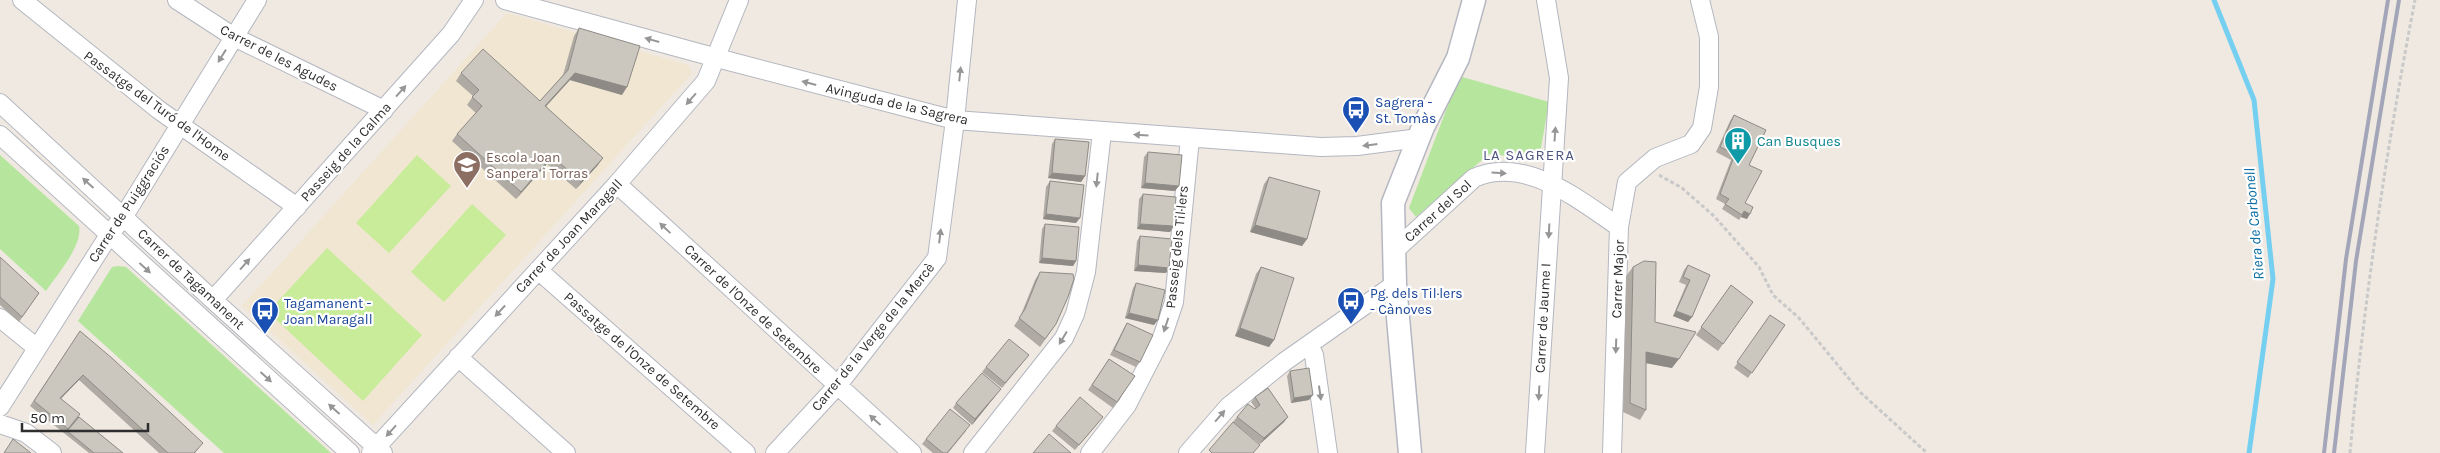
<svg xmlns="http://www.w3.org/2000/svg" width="2440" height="453" viewBox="0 0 2440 453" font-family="Karla,sans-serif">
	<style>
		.education { fill: #f0e6d1 }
		.green { fill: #b6e59e }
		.pitch { fill: #c9ec9a }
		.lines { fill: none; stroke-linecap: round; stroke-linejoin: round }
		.stream { stroke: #75cff0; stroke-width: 5 }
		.minor-casing { stroke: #b4b7c1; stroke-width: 20 }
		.tertiary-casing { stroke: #b4b7c1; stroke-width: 25 }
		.path { stroke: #c9c9c9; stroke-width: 3; stroke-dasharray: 4 2.5; stroke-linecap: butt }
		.minor { stroke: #fff; stroke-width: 18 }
		.tertiary { stroke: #fff; stroke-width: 22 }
		.rail { stroke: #a3a6b8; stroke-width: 4 }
		.wall { fill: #afaba4 }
		.shaded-wall { fill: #8e8b86 }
		.building { fill: #cbc7bf; stroke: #8e8b86 }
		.oneway { fill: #969696 }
		.labels { text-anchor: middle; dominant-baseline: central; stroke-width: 4.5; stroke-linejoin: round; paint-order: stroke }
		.street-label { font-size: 14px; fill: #2e2e2e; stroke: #fff }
		.transit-label { font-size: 14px; fill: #164399; stroke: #fff; text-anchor: start }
		.culture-label { font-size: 14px; fill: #0d838f; stroke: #fff; text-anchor: start }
		.education-label { font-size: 14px; fill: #785e54; stroke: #fff; text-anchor: start }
		.neighbourhood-label { font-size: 15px; letter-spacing: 1px; fill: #4d5680; stroke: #fff }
		.water-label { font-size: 15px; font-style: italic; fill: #0d6fa3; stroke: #fff }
	</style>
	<rect width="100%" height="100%" fill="#efe9e1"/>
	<path class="education" d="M507,13L688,65L692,73L373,425L242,306Z"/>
	<path class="green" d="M1459,76L1549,102L1539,159L1489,154L1416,217L1409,208Z
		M0,155L79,226C83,245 57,275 46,291L0,249Z
		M118,266L126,267L331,453H224L78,321L112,267Z"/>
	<path class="pitch" d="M417,155L451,186L389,253L356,223Z
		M472,204L506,235L444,302L411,272Z
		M327,248L422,335L363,401L268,312Z"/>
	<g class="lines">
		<path class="stream" d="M2214,0L2254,100L2273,279L2249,453"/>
		<defs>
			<path id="minor" d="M22,0L159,110L297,207
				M177,0L234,37L384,110
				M505,0L717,58L955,120L1321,147L1357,146L1419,138
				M0,103L213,300L383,453
				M0,135L350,453
				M617,184L912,453
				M1393,252L1474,178C1525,155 1579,200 1619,227
				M538,270L746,453
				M213,300L451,34L474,0
				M0,318L37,348
				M1310,345L1314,355L1328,453
				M458,357L566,453
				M0,407L109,235L124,216L257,0
				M0,424L26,433L52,453
				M371,453L617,184L706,81L739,0
				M775,453L837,386L937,258L955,120L967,0
				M973,453L1064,338L1075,314L1086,272L1102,132
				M1090,453L1127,405L1163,335L1174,302L1190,138
				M1188,453L1229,406L1284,362L1395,284
				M1535,453L1559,78L1546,0
				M1612,453L1619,227L1627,182L1655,158L1691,144L1702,128L1709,87V37L1700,0"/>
			<path id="tertiary" d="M1410,453L1395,284L1393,203L1423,127L1458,58L1474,0"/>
		</defs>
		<use href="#minor" class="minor-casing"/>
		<use href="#tertiary" class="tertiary-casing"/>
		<path class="path" d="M1659,175L1682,188L1714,216L1759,267L1773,295L1799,318L1860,392L1927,453
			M2350,453C2364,301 2386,150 2415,0"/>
		<use href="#minor" class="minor"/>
		<use href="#tertiary" class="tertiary"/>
		<path class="rail" d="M2324,453L2346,259L2388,0
			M2334,453L2356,261L2399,0"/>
	</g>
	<path class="wall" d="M579,28L622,95L570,80L546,106L598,165L576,189L547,164L516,199L452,141L457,134L476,113L467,105L473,96L456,81L461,73L540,101L563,75L574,36Z
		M1734,115L1749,165L1745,203L1747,219L1741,217L1739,220L1722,209L1725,204L1716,199L1731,160L1716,152L1730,121Z
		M1055,139L1085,176L1081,182L1048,178L1052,144Z
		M1148,152L1175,191L1141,188L1144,157Z
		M1269,177L1307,239L1302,246L1250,232L1264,184Z
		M1050,181L1076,223L1043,219L1046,187Z
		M1143,194L1174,226L1170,232L1137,229L1139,199Z
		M1045,224L1076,261L1073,266L1039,263L1042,229Z
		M1140,236L1166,273L1134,271L1137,241Z
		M0,257L39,293L19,322L0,305Z
		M1688,265L1710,275L1692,317L1688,322L1673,316L1686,285L1679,282L1684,270Z
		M1261,267L1274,340L1269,347L1235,336L1256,274Z
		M1633,267L1655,322L1672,368L1646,363V410L1640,420L1623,412L1626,276Z
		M1040,272L1056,324L1040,347L1014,326L1020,317L1035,280Z
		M1136,283L1154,325L1125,318L1133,288Z
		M1731,285L1753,302L1718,351L1696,335Z
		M1770,315L1785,325L1748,378L1734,368Z
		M1127,323L1140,362L1136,367L1110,355L1124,328Z
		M80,331L199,448L195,453H159L79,380L61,399L79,417L123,453H89L30,406Z
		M1029,355L1002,388L982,372L986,367Z
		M1109,359L1135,376L1113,408L1088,390Z
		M1290,371L1309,400L1291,403L1287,376Z
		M997,394L972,425L953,408L956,403Z
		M1255,397L1288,417L1284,422L1260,444L1233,422L1237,417L1256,409L1251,402Z
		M1099,422L1075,450L1052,431L1056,426Z
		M966,431L948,453H933L922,444L926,439Z"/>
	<path class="shaded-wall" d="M575,73L627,87L622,95L570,80L540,113L545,106Z
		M552,156L547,164L516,199L521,192Z
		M603,158L598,165L576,189L581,182Z
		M1052,173L1085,176L1081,182L1048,178Z
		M1145,183L1179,186L1175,191L1141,188Z
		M1744,211L1750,214L1747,219L1741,217Z
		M1046,214L1080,218L1076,223L1043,219Z
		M1140,224L1174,226L1170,232L1137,229Z
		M1255,225L1307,239L1302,246L1250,232Z
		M1042,258L1076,261L1073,266L1039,263Z
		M1138,265L1169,268L1166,273L1134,271Z
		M1676,311L1692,317L1688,322L1673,316Z
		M1129,313L1158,320L1154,325L1125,318Z
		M1240,328L1274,340L1269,347L1235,336Z
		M1646,352L1679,359L1672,368L1640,362Z
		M83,375L79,380L56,403L60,398Z
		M1001,389L997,394L972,425L975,419Z
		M1313,395L1309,400L1291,403L1294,398Z
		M1288,417L1284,422L1260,444L1264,438Z"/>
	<path class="building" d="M579,28L640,46L627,87L575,73L545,106L603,158L581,182L552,156L521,192L457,134L482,106L472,97L479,90L461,73L483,49L540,101L568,70Z
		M1734,115L1766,130L1749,165L1762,171L1745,203L1753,207L1750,214L1744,211L1742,215L1725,204L1729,199L1720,194L1735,154L1720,147Z
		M1055,139L1089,142L1085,176L1052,173Z
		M1148,152L1182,155L1179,186L1145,183Z
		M1269,177L1320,191L1307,239L1255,225Z
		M1050,181L1084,185L1080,218L1046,214Z
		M1143,194L1176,197L1174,226L1140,224Z
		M1045,224L1079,227L1076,261L1042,258Z
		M1140,236L1172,239L1169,268L1138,265Z
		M0,257L39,293L22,317L0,297Z
		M1644,261L1656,262L1655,322L1696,332L1679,359L1646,352V410L1630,403L1633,267Z
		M1688,265L1710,275L1692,317L1676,311L1690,280L1683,277Z
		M1261,267L1294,278L1274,340L1240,328Z
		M1040,272L1073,274L1074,279L1068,297L1056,324L1045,339L1019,318L1025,309Z
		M1136,283L1165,290L1158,320L1129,313Z
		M1731,285L1753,302L1723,344L1701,327Z
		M1770,315L1785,325L1752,373L1737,362Z
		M1127,323L1153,335L1140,362L1114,350Z
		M80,331L113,359L203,443L194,453H168L83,375L60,398L80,414L68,429L34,401Z
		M1009,339L1029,355L1005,383L986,367Z
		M1109,359L1135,376L1117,402L1092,385Z
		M1309,368L1313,395L1294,398L1290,371Z
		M982,373L1001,389L975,419L956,403Z
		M1268,388L1288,417L1264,438L1237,417L1248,404L1255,409L1260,405L1255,397Z
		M1080,397L1103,417L1079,445L1056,426Z
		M950,409L970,425L947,453H943L926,439Z
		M79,417L123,453H94L67,431Z
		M1233,422L1260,445L1253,453H1212L1209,450Z
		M1049,434L1071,453H1033Z
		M13,439L31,453H4Z"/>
	<defs><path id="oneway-solid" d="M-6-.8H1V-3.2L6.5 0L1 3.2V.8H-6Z" transform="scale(1.25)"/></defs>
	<g class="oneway">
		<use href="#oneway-solid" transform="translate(652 40) rotate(-164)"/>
		<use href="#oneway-solid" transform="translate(222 56) rotate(122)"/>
		<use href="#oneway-solid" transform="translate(960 74) rotate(-84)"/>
		<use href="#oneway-solid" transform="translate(809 83) rotate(-165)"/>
		<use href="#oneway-solid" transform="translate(401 91) rotate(-48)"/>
		<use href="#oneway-solid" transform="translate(691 99) rotate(131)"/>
		<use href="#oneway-solid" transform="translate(1555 134) rotate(-86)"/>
		<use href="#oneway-solid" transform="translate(1141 135) rotate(-176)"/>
		<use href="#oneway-solid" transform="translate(1370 145) rotate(173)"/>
		<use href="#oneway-solid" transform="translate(1499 173) rotate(3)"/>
		<use href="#oneway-solid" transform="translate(1097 180) rotate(96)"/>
		<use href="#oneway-solid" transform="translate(88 183) rotate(-138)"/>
		<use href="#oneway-solid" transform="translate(665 228) rotate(-137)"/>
		<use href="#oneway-solid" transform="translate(1549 231) rotate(93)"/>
		<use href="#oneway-solid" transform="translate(940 236) rotate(-83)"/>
		<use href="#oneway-solid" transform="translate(245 264) rotate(-48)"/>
		<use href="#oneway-solid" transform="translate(145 268) rotate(42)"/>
		<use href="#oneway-solid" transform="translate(500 311) rotate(133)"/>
		<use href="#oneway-solid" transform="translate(1166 325) rotate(108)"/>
		<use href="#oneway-solid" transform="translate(1063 338) rotate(121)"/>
		<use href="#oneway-solid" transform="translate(1616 346) rotate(92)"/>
		<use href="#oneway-solid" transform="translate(266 377) rotate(42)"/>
		<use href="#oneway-solid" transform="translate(1320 393) rotate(82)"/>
		<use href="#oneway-solid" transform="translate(1539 393) rotate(93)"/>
		<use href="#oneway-solid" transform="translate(334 409) rotate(-138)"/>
		<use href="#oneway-solid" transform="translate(1220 416) rotate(-49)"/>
		<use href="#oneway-solid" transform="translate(875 420) rotate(-138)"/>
		<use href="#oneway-solid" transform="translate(391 431) rotate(132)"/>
	</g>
	<defs>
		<symbol id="bus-pin" viewBox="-11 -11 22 30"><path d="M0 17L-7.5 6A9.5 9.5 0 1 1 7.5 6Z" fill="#1a4fb4" stroke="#fff"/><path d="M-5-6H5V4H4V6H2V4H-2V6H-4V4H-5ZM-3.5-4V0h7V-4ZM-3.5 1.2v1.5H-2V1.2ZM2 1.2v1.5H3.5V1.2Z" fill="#fff"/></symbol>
		<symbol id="building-pin" viewBox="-11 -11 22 30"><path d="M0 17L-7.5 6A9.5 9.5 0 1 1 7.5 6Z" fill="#0f9aa8" stroke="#fff"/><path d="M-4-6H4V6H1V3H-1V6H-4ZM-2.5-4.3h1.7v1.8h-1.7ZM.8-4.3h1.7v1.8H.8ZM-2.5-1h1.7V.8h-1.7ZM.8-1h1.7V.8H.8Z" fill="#fff"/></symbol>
		<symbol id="school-pin" viewBox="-11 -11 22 30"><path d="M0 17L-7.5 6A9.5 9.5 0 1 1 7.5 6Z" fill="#8d6e63" stroke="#fff"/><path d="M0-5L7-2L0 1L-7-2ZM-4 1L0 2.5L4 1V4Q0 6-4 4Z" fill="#fff"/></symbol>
	</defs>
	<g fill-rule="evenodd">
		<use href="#bus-pin" x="1340" y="94" width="32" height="43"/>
		<use href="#building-pin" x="1722" y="125" width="32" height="43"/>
		<use href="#school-pin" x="451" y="149" width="32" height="43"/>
		<use href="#bus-pin" x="1335" y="285" width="32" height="43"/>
		<use href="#bus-pin" x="249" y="295" width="32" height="43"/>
	</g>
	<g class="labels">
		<g class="street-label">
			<text transform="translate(279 58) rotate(27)">Carrer de les Agudes</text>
			<text transform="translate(897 104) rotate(13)">Avinguda de la Sagrera</text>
			<text transform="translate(157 106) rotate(36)">Passatge del Turó de l'Home</text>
			<text transform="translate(346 152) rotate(-48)">Passeig de la Calma</text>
			<text transform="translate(129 204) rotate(-57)">Carrer de Puiggraciós</text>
			<text transform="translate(1438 211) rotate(-42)">Carrer del Sol</text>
			<text transform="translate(569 236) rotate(-47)">Carrer de Joan Maragall</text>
			<text transform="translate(1177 247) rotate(-84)">Passeig dels Til·lers</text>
			<text transform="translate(191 279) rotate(43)">Carrer de Tagamanent</text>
			<text transform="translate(1618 279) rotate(-88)">Carrer Major</text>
			<text transform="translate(753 309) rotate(43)">Carrer de l'Onze de Setembre</text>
			<text transform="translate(1543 318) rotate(-87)">Carrer de Jaume I</text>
			<text transform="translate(873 337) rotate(-51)">Carrer de la Verge de la Mercè</text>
			<text transform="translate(642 361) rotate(41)">Passatge de l'Onze de Setembre</text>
		</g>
		<g class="transit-label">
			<text x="1375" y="102">Sagrera -<tspan x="1375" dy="16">St. Tomàs</tspan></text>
			<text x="1370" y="293">Pg. dels Til·lers<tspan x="1370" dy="16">- Cànoves</tspan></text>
			<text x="284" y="303">Tagamanent -<tspan x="284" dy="16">Joan Maragall</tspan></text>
		</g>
		<g class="culture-label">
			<text x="1757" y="141">Can Busques</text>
		</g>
		<g class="education-label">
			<text x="486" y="157">Escola Joan<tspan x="486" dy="16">Sanpera i Torras</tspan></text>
		</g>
		<g class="neighbourhood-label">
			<text x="1529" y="155">LA SAGRERA</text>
		</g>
		<g class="water-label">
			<text transform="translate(2254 224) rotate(-95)">Riera de Carbonell</text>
		</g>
	</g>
	<path d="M22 423v8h126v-8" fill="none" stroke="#2e2e2e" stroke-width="2.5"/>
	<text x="30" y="423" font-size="15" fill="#2e2e2e" stroke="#ffffff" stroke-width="4" paint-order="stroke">50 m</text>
</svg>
